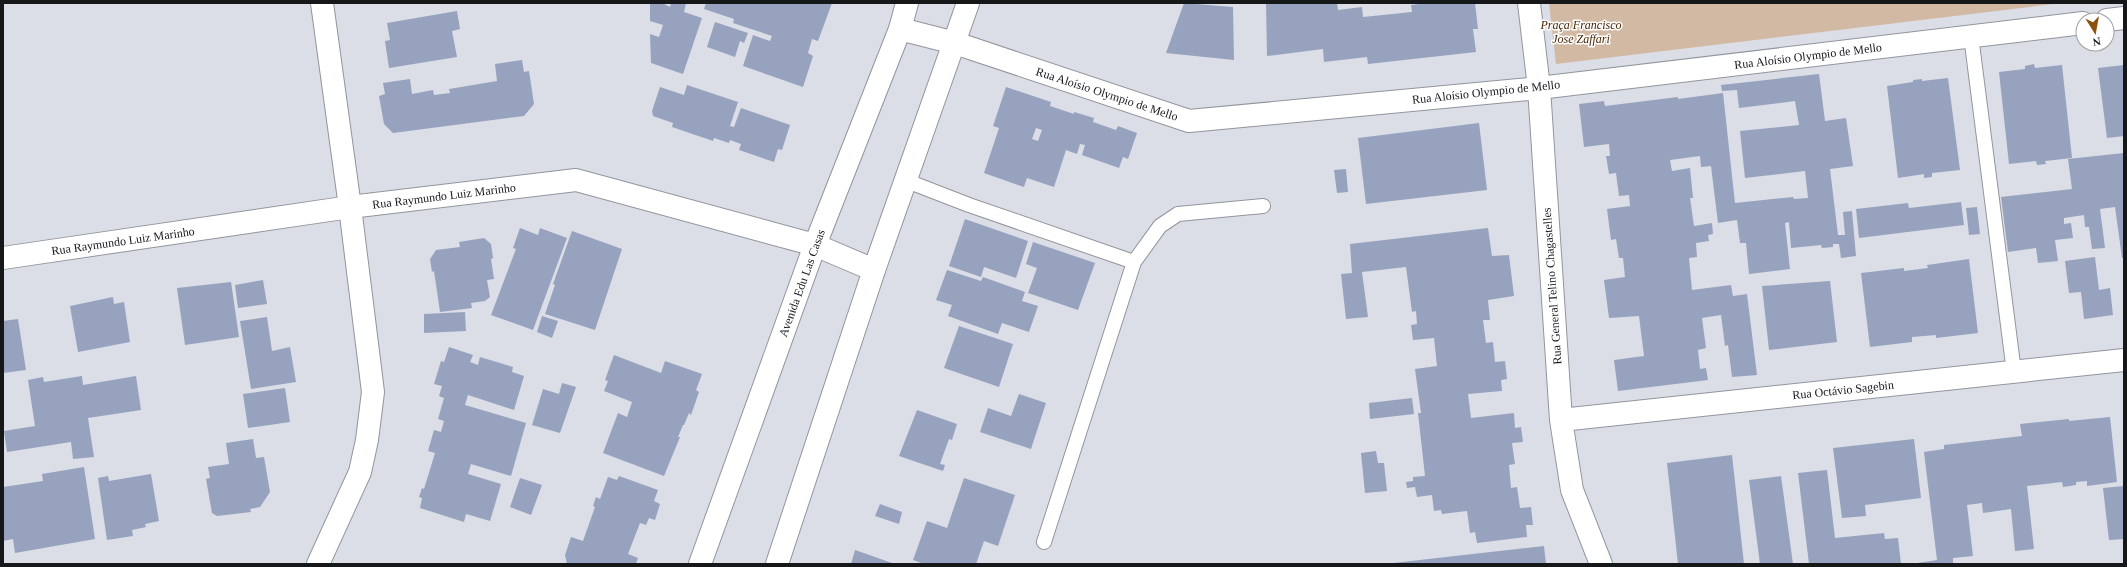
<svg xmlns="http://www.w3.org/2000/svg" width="2127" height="567" viewBox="0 0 2127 567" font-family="'Times New Roman',serif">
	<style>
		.green { fill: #d2b9a3 }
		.building { fill: #96a2be; fill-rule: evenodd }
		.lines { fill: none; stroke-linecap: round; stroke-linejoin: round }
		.service-casing { stroke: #92959d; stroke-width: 16 }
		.minor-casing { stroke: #92959d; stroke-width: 24 }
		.tertiary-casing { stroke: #92959d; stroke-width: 24 }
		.service { stroke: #fff; stroke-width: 14 }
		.minor { stroke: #fff; stroke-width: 22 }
		.tertiary { stroke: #fff; stroke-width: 22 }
		.labels { text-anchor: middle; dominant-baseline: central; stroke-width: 3; stroke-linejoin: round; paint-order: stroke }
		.park-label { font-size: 12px; font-style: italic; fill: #472500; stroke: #fff }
		.street-label { font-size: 12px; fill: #151719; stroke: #fff }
	</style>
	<rect width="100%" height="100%" fill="#dbdee6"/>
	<path class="green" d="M1549,3H2062L1556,64Z"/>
	<path class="building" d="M650,3H662L670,7L671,3H686L684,12L702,18L683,74L651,63L650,34L659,37L663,25L650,21Z
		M706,3H832L818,41L812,39L808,53L813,56L803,87L743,66L753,35L770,41L772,36L733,23L734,19L704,9Z
		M1184,3L1233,7L1234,60L1166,53Z
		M1266,3H1337L1338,10L1362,7L1363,17L1412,12L1411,5L1427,3H1475L1478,29H1473L1476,52L1368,64L1367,57L1324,62L1323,49L1267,56Z
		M457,11L460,29L452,31L457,57L389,68L385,41L390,40L387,23Z
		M715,22L748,33L744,43L740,41L735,57L707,47Z
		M522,60L524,72L529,71L534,104L524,116L393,133L384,124L379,96L385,94L383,83L410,79L412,94L433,90L434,95L450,93L449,89L497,81L495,64Z
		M2034,64L2035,68L2062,65L2072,158L2045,161L2046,164L2037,165L2036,161L2009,164L1999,72L2025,69V66Z
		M2124,65V136L2107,138L2098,68Z
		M1819,74L1825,121L1846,118L1853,166L1830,169L1838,235H1845L1843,212L1852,211L1856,256L1841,258L1839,244H1833V247L1822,248L1821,245L1791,248L1789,222L1785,223L1790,269L1749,274L1746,243H1740L1737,220L1718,223L1711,166L1701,167L1700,156L1670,160L1672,171L1690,168L1693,198H1690L1694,226L1712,223L1713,234L1708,235L1709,241L1696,243L1697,257L1689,258L1692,290L1731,285L1733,296L1747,294L1757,375L1732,377L1728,345L1725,346L1721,315L1702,318L1706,348L1698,350L1700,369L1706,368L1708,380L1618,391L1614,360L1644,356L1639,316L1609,318L1604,280L1625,277L1623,258H1619L1616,239L1611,240L1607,209L1630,206L1629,195L1619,196L1616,173L1609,174L1606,156H1610L1609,144L1584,147L1579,104L1604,101L1605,106L1678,97V99L1723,93L1735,203L1793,197L1794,199L1808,198L1805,171L1745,178L1740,131L1799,125L1795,101L1739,108L1737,90L1722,91L1721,85Z
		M1948,78L1960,170L1932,173V177L1924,178V174L1898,178L1887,86L1913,82V80L1922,79V81Z
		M687,85L738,102L730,126L734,127L741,108L790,125L782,150L778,149L774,162L739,150L741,144L730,140L729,143L714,138L713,141L672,127L673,123L653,116L652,111L660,87L684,95Z
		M1006,87L1051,102L1050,106L1074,114V112L1094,118L1093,122L1116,130L1118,126L1137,133L1128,159L1123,157L1119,168L1082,155L1085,145L1080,144L1077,154L1066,150L1054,187L1027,178L1024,187L984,173L999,128L993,126ZM1036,128L1042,130L1038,141L1032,139Z
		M1479,123L1487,190L1366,204L1358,138Z
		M2124,153V258H2122L2115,207L2100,209L2105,248L2092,249L2089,227H2085L2084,215L2064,218V224L2071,223L2073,238L2055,240L2058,261L2038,263L2036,248L2008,252L2001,197L2072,189L2068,159Z
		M1346,169L1348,192L1337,193L1334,170Z
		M1961,202L1964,225L1859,238L1856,209L1908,203L1909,208Z
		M1977,207L1980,234L1969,235L1966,208Z
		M965,219L1028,241L1016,278L984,267L981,277L949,266Z
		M520,228L538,235L540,228L567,238L533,330L491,315L516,249L513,248Z
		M1488,228L1492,256L1509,255L1514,296L1488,300L1490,320H1483L1486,343L1493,342L1495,362L1505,361L1507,379L1501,380L1502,391L1468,394L1471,418L1514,413L1515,428L1521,427L1523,442L1512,443L1515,464L1509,465L1511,488L1517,487L1520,508L1531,507L1533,525H1526L1527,537L1477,543L1475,532L1470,533L1467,511L1442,514L1441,510L1434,511L1432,495L1417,497L1415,487L1407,488L1406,482L1413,481V477L1425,476L1418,413H1421L1415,369L1437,366L1434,338L1413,340L1411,325L1417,324L1416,311L1412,312L1406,267L1362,272L1368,317L1346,319L1341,274L1352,273L1350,244Z
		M572,231L622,249L595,330L545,314L555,285L553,284Z
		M484,238L491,244L493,258L491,259L494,279L487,280L490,297L485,301L471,303L472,308L440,312L434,271L432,272L430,259L436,250L460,247L459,242Z
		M1033,242L1095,263L1078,310L1028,293L1037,268L1026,264Z
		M2095,257L2099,290L2110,288L2113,315L2084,319L2081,292L2069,293L2065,261Z
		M1969,259L1978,333L1936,338V335L1912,337V342L1870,347L1861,273L1904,268V271L1928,268L1927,265Z
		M947,270L981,281L983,277L1025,292L1022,301L1038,306L1029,332L1002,323L998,334L948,316L952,305L936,300Z
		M263,280L267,304L238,308L235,285Z
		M1830,281L1837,342L1769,350L1762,286Z
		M231,282L239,337L185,345L177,288Z
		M113,297L114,304L124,302L130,342L78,352L70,306Z
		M465,312L466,331L424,333V314Z
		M542,316L558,321L552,338L537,332Z
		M267,317L272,351L290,347L296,382L251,389L240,321Z
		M18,319L26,370L3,373V321Z
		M959,326L1013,344L999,387L944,368Z
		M449,347L473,355L470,362L478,365L480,357L513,367L512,372L524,376L514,410L468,395L465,405L526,423L511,476L471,464L468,474L501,484L490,521L466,514L464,522L420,508L422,498L419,497L422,488L424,489L435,453L428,451L434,430L441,432L444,421L438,419L444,398L439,396L442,386L434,384L441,361L444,362Z
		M614,355L661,373L665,361L702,374L696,390L699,392L691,415L689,413L684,425H683L678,437H680L664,476L603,453L618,413L627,417L632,402L604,391L608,381L605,380Z
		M82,376L83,385L136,376L141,410L88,418L94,457L73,459L71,442L7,452L4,431L35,426L28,380L43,377L44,382Z
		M562,383L576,387L560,433L532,425L543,389L559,394Z
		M285,388L290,422L248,428L243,394Z
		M1019,394L1046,403L1031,449L980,432L988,408L1011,416Z
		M1412,398L1414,414L1370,419L1369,403Z
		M917,410L957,424L952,440L949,439L940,464L945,465L943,471L899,456Z
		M2110,417L2117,482L2087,486V481L2076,482V485L2063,487L2062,482L2027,486L2034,549L2015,551L2011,509L1983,513L1982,503L1967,505L1973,556L1953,558V564H1911L1937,560L1924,452L1944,449V445L2022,436L2020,424L2069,419V421Z
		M253,439L256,458L264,457L270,492L260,507L250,509L251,512L217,516L212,513L206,479L210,478L208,467L229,464L226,443Z
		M1914,439L1921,498L1865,505L1866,516L1842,518L1833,448Z
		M1376,451L1378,463H1384L1387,491L1365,493L1361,453Z
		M1732,455L1744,564H1678L1667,463Z
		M84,467L95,539L15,553L13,539L3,541V487L43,481L42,474Z
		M1827,470L1835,538L1884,533L1885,539L1898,538L1901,564H1809L1798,473Z
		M151,474L159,521L145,524L146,527L132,530L133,536L107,540L98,478L108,476L109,481Z
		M619,476L658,490L654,501L660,504L655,520L649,518L646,525L640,523L628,554L638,558L636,564H567L565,555L571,537L583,541L595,507L593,506L596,497L600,499L608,477L617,480Z
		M1781,476L1793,564H1760L1749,480Z
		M520,478L542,485L531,515L510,507Z
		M964,478L1015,495L998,546L984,541L976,564H924L913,560L927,521L947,528Z
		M2124,486V539L2109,540L2103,488Z
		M880,504L902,512L899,524L875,516Z
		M1544,546L1546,564H1393V563Z
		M855,550L895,564H851Z"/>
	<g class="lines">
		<defs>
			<path id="service" d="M1971,36L2014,372
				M907,181L969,205L1134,262
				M1044,542L1134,262L1160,226L1178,214L1263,206"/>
			<path id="minor" d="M1529,3L1539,88L1561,420L1572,490L1601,564
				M2107,20L2124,18
				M900,29L955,43L1189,121L1539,88L2083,23
				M1561,420L2124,360
				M318,564L360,472L367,440L373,392L350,207L322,3
				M700,564L815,245
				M777,564L874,270"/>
			<path id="tertiary" d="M815,245L900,29L907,3
				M3,258L350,207L576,180L815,245L874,270L968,3"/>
		</defs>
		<use href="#service" class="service-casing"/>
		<use href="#minor" class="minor-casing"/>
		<use href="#tertiary" class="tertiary-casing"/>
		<use href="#service" class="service"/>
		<use href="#minor" class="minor"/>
		<use href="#tertiary" class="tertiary"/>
	</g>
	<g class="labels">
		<g class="park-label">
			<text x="1581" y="25">Praça Francisco<tspan x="1581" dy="14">Jose Zaffari</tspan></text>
		</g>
		<g class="street-label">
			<text transform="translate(1808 56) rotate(-7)">Rua Aloísio Olympio de Mello</text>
			<text transform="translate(1486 92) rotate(-6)">Rua Aloísio Olympio de Mello</text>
			<text transform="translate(1107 94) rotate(18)">Rua Aloísio Olympio de Mello</text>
			<text transform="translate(444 196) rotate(-7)">Rua Raymundo Luiz Marinho</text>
			<text transform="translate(123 241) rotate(-8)">Rua Raymundo Luiz Marinho</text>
			<text transform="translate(802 283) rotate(-70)">Avenida Edu Las Casas</text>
			<text transform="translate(1552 286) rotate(-94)">Rua General Telino Chagastelles</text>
			<text transform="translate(1843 390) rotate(-6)">Rua Octávio Sagebin</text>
		</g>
	</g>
	<rect width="2127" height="567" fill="none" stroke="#151719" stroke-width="8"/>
	<g transform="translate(2095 32) rotate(169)"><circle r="19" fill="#ffffff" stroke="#a1a2a3"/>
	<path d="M0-3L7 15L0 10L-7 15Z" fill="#8c520d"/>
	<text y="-6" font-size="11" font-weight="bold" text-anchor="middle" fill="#151719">N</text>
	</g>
</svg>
